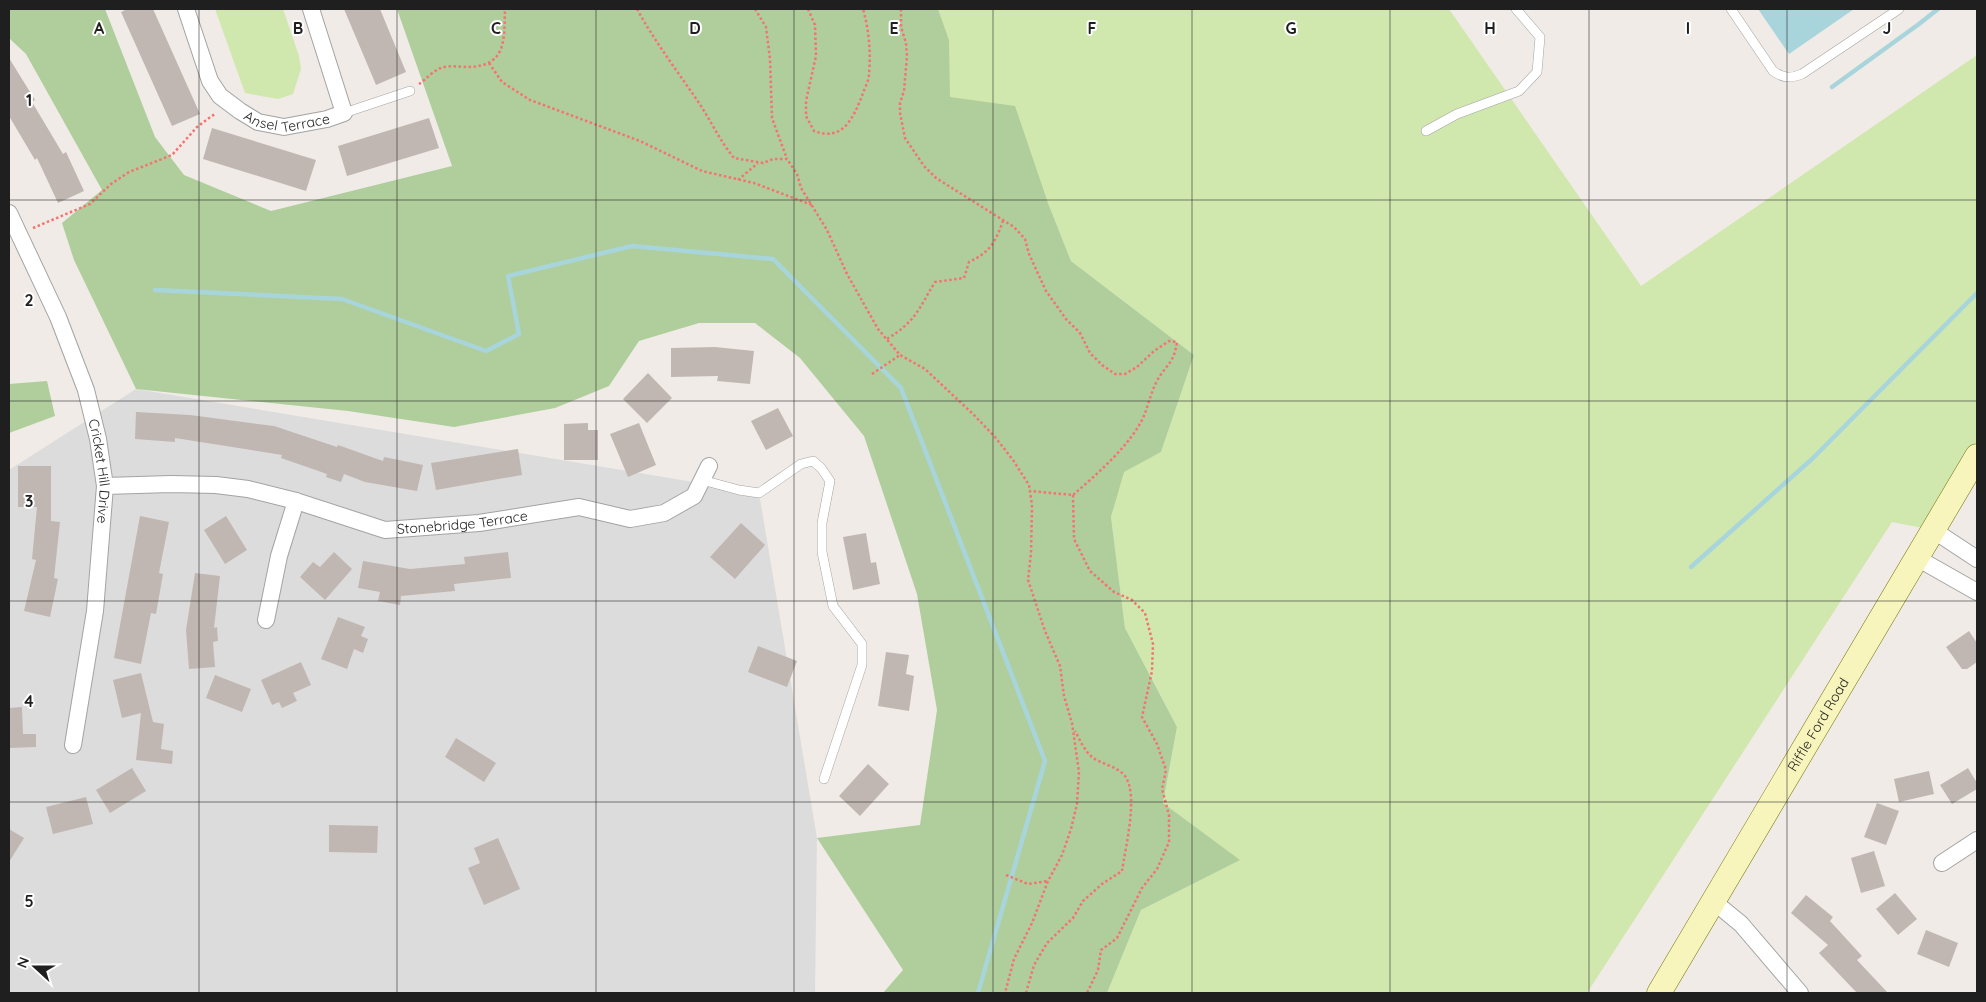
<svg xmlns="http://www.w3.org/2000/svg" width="1986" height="1002" viewBox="0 0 1986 1002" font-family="Quicksand,sans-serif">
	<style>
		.residential { fill: #dddcdc }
		.grass { fill: #d0e8ae }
		.forest { fill: #afce9c }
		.water { fill: #a8d5dc }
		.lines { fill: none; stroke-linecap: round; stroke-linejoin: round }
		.stream { stroke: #a8d5dc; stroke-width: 4.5 }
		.building { fill: #c0b7b2 }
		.lane-casing { stroke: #a3a3a3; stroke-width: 10 }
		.street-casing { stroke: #a3a3a3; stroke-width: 18 }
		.secondary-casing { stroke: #737408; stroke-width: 25 }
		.path { stroke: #f57271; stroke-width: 2.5; stroke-dasharray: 2.5 2.5; stroke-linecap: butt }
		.lane { stroke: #fff; stroke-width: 9 }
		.street { stroke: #fff; stroke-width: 16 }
		.secondary { stroke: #f8f5bc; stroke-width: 24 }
		.grid { fill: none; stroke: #1f1f1f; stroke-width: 1; stroke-opacity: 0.55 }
		.labels { text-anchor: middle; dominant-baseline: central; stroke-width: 4; stroke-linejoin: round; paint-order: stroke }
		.street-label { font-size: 14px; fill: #1f1f1f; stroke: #fff }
		.grid-label { font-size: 16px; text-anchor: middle; font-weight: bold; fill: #1f1f1f; stroke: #fff; stroke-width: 4; stroke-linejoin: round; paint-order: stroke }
	</style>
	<rect width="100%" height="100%" fill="#f0ebe6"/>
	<path class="residential" d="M136,389L759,493L817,838L815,993H9V470Z"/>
	<path class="grass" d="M215,9H283L299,56L301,69L293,94L278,99L245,93Z
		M938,9H1449L1641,286L1977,55V456L1933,530L1892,522L1587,993H1107L1141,910L1239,860L1163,803L1177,727L1125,628L1111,517L1123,472L1161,452L1194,355L1071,261L1048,203L949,97V41Z"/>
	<path class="forest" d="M9,9H105L155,137L184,175L271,211L452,166L397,9H938L949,40L950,97L1015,106L1048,203L1071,261L1194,355L1161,452L1124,472L1111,517L1125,628L1177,727L1163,803L1240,860L1141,910L1107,993H883L903,970L817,838L920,825L937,710L917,594L864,436L800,358L755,323H699L639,341L609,386L555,408L454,427L348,411L136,389L74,260L62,223L102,190L26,54L9,38Z
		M47,381L55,416L9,433V384Z"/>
	<path class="water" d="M1758,9H1854L1789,54Z"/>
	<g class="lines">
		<path class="stream" d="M1832,87L1919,24L1938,9
			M155,290L342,299L486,351L519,334L508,276L632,246L773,259L901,388L1045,761L978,993
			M1691,567L1812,459L1977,293"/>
	</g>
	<path class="building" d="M127,9H153L200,114L172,126L121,12Z
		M344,9H380L406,72L376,85Z
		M9,58L35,100L32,102L63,154L66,152L84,191L58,203L37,158L35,160L9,116Z
		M429,118L439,148L347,176L338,146Z
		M212,128L316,160L306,191L203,159Z
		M715,347L754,351L750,384L717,381L718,376L671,377V348Z
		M648,373L672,398L647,423L623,399Z
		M778,408L793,436L766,450L751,421Z
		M136,412L190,415L274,426L337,447L338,445L383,461L384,457L423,465L417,491L365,482L344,474L341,482L326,477L327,474L281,458L282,455L175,438V442L135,439Z
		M588,423V430H598V460H564V424Z
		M639,423L656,465L628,477L610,434Z
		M518,449L522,475L436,490L431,463Z
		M18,466H51V521L60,522L54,578L58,579L50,617L24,611L36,560L32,559L37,507H18Z
		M140,516L169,522L159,573L163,574L156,614L151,613L141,664L114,658Z
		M226,516L247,550L225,564L204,530Z
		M741,523L765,545L735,579L710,557Z
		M866,533L871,563L876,562L880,584L853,590L843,537Z
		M334,552L352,569L325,600L300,577L313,562L320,567Z
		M508,552L511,578L454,584L455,591L401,596L400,605L378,601L380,592L358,588L363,561L410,569L465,564L464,557Z
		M195,573L220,576L214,628L217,627L218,641L213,642L215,667L189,669L186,630Z
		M338,617L365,627L361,636L368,639L363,653L354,649L347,669L321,659Z
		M1969,631L1977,643V662L1967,669H1962L1946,647Z
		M758,646L797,661L787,687L748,672Z
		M886,652L909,655L906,674L914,676L909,711L878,706Z
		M301,662L311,685L293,693L297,701L282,708L279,702L272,705L261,680Z
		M141,673L153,722L164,724L161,749L173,751L172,764L136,760L141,713L122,718L113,680Z
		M215,675L251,689L242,712L206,698Z
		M22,707L23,734H36V747L9,748V708Z
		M456,738L496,763L484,782L445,757Z
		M868,764L889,784L860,816L839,796Z
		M132,768L146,791L110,813L96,790Z
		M1968,768L1977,783V789L1952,804L1940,785Z
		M1929,771L1934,794L1899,802L1894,779Z
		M86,797L93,824L53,834L46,807Z
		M1877,803L1899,811L1886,845L1864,837Z
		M329,825L378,826L377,853L329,852Z
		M9,829L24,838L9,862Z
		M498,838L520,889L484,905L468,868L480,863L474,848Z
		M1874,851L1885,886L1861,893L1851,858Z
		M1895,893L1917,919L1898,935L1876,909Z
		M1806,895L1833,917L1830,921L1862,956L1857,960L1888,993H1857L1819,953L1828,945L1791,913Z
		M1926,930L1958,943L1949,967L1917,954Z"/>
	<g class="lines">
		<defs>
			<path id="lane" d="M1731,9L1773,71C1783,78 1790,79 1802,74L1899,9
				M344,113L410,91
				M1426,131L1457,114L1519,91L1537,72L1540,37L1516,9
				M702,480L739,490L759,493L801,464L813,461L821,468L830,481L822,523V552L833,606L862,644V665L824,779"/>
			<g id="street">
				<path id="s1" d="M186,9L210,81L220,96L240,111L258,122L284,127L327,119L344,113L311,9"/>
				<path id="s2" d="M9,213L58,317L86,390L98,439L105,486L95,611L73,745"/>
				<path id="s3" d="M105,486L171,484L216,485L248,489L296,501L385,530L479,523L579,507L630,519L664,513L694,496L709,466"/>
				<path d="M1933,530L1977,559"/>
				<path d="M1917,558L1977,592"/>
				<path d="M266,620L279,556L296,501"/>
				<path d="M1942,863L1977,840"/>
				<path d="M1713,901L1741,924L1800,993"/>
			</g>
			<g id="secondary">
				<path id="s4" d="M1659,993L1977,456"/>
			</g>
		</defs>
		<use href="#lane" class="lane-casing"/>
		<use href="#street" class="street-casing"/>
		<use href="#secondary" class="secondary-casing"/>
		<path class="path" d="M637,9C655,42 678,72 699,103C711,121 720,141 734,158L763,163L773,159H787L797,174L801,188L827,230L847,274L878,329L900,355L925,369L973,414L995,437L1013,460L1029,485L1032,505L1031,553L1028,580L1045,631L1060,666L1064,696L1072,723L1079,772L1077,804L1071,829L1062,855L1048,881L1032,923L1014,959L1005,993
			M755,9L766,27L770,59L772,118L787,159
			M808,9L815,25L816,56L806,101V116L814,131C843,142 853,118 862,96C864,89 869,81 869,74C871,52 869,30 863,9
			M901,9V27L906,43L907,56L904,91L900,103V113L905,138L924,166L936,178L1014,227L1025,239L1029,254L1046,291L1066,319L1080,333L1090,353L1102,365L1115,374H1125L1137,367L1154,351L1169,341L1177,342C1174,363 1167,364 1158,379C1150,393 1148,409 1141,422C1126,449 1096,475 1073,495L1030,491
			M489,63L502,82L530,100L640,141L702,171L754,183L812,205
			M419,84C425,80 434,70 441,68C448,65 460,67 468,67C507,66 504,40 505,9
			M738,180L758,163
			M33,228L90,204L111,184L129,172L172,155L197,127L216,113
			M887,339C916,321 918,310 935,282L964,278L969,262C990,252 995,243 1003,221
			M872,374L900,355
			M1073,495L1074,539L1090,571L1114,592L1132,600L1145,613L1153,644L1152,671L1142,717L1157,744L1166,770L1162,789L1169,815V842L1157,869L1142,888L1117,938L1101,950L1098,970L1087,993
			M1006,875L1028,884L1048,881
			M1026,993L1034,965L1047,943L1073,918L1083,901L1102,884L1122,871C1125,849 1139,795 1125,776C1117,766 1101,764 1092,757C1084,750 1080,740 1075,731"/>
		<use href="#lane" class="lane"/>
		<use href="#street" class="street"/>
		<use href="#secondary" class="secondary"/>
	</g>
	<path class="grid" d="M199,9V993M397,9V993M596,9V993M794,9V993M993,9V993M1192,9V993M1390,9V993M1589,9V993M1787,9V993M9,200H1977M9,401H1977M9,601H1977M9,802H1977"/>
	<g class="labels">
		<g class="street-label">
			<text stroke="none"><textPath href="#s1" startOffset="169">Ansel Terrace</textPath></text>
			<text stroke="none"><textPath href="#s2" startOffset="276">Cricket Hill Drive</textPath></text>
			<text stroke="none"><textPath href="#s3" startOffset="364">Stonebridge Terrace</textPath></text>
			<text stroke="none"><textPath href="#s4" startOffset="312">Riffle Ford Road</textPath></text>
		</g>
	</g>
	<g class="grid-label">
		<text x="99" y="34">A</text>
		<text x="298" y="34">B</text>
		<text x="496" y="34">C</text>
		<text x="695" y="34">D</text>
		<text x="894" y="34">E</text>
		<text x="1092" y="34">F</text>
		<text x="1291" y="34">G</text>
		<text x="1490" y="34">H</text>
		<text x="1688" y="34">I</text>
		<text x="1887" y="34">J</text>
		<text x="29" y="106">1</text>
		<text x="29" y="306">2</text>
		<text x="29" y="507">3</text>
		<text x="29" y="707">4</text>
		<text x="29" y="907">5</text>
	</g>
	<rect width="1986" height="1002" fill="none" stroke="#1f1f1f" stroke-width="20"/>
	<g transform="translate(35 967) rotate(291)" stroke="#ffffff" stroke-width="4" paint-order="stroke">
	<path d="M0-4L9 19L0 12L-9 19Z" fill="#1f1f1f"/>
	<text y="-8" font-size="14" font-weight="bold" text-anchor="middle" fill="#1f1f1f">N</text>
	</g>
</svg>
